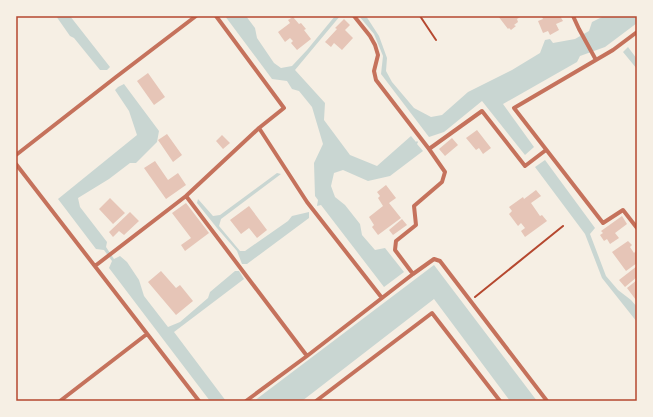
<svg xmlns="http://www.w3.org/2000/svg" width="653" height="417" viewBox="0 0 653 417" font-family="'Nunito Sans',sans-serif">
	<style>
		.water { fill: #c9d6d2 }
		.building { fill: #e6c5b7 }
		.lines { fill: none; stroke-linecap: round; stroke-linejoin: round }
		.path { stroke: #b5482f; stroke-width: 2 }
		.minor { stroke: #c5725c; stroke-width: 4 }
		.neatline { fill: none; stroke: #b5482f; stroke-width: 1.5 }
	</style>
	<rect width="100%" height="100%" fill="#f6efe4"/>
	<path class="water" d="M56,16H70L110,67L107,70H100L74,38L70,36Z
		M225,16H246L255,28L257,38L274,63L281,68L292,66L307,50L335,16H340L295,70L325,103L324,120L350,155L377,166L411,136L416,142L417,141L418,142L417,144L423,151L390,176L368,181L343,170L334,173L331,186L335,197L345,205L360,224L362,235L375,250L385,248L404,272L384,287L321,205L317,206L318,200L315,196L314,163L323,144L312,107L299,91L292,89L287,81L272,79Z
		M359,16H366L379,36L387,58L386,71L392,82L414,108L431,117L442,115L468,92L512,70L540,53L545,40L550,39L553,43L575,39L589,31L592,22L604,16H637V23L605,47L580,56L577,62L503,104L534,147L525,155L482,101L444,132L429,137L381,74L383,56L374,34Z
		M628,47L637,59V69L623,52Z
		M124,84L159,131L157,142L136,163H130L109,179L78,198L80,207L107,242L106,247L114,259L120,256L127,262L139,280L144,296L168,327L180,322L208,298L210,292L235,271H239L244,279L174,332L226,401H210L109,268L112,261L104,250L96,249L58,199L137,135L129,111L115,90L118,87Z
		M545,160L595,228L590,234L606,276L618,290L631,300L637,307V322L602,278L585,234L535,167Z
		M277,173L281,174L221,219L219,226L240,251H245L288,221L292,216L309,212V218L247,264H242L237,251L217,228L197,203L198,199L213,216L220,215Z
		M434,265L537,401H510L434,299L302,401H254Z"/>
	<path class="building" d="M498,16H519L520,17L517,19L518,22L514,25L516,26L511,30L509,28L508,29Z
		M543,16H560L563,21L556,24L559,30L550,35L548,31L543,33L538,21L543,19L542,17Z
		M293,17L299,24L301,23L306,29L304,30L311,39L297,50L291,43L293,41L290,38L285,42L278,32L290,23L288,20Z
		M344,19L350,25L345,30L353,38L342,50L334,43L331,47L325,42L337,29L335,28Z
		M148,73L165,97L154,105L137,81Z
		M477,130L491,148L483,154L479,148L476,150L466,138Z
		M167,134L182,155L173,162L158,140Z
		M222,135L230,143L223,149L216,141Z
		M452,138L458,145L445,156L439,149Z
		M155,161L168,180L178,173L186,185L166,199L144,168Z
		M386,185L396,198L389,203L401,218L378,235L372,227L374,225L369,217L383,206L378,198L380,196L377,192Z
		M536,190L541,196L531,203L540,216L542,215L547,221L525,237L521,231L525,228L521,223L518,226L509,214L512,211L509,207L523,197L524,199Z
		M110,198L125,213L113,224L99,209Z
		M186,203L209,233L185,251L181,245L191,238L172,213Z
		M249,206L267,230L257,238L249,228L241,234L230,220Z
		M130,212L139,221L124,235L119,231L113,237L109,232Z
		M622,216L627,224L615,233L619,238L610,244L607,239L604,241L600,235L603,233L601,231Z
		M402,219L407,225L393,235L389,230Z
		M628,241L632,245L630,247L634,253L636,251L637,252V263L626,271L612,252Z
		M637,266V277L625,287L619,280Z
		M161,271L176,288L180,285L193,301L176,315L148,282Z
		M637,280V299L636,300L627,288Z"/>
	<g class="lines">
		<path class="path" d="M420,16L436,40
			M475,297L563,226"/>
		<path class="minor" d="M354,16L370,36L375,45L378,55L374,71L376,80L429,149L445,172L442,182L414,206L416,225L396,241L395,250L413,274
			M573,16L579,29L596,60
			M637,32L613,50L514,108L603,223L623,210L637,228
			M259,128L307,202L382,298
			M429,149L482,111L525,166L546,150
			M16,155L116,77L196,16
			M16,164L199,401
			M186,196L307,356
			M95,266L186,196L259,128L284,108L216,16
			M60,401L147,334
			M246,401L307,356L413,274L434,259L440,261L547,401
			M316,401L432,313L500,401"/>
	</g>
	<rect width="653" height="417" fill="none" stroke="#f6efe4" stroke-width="34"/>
	<rect x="17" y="17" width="619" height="383" class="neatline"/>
</svg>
